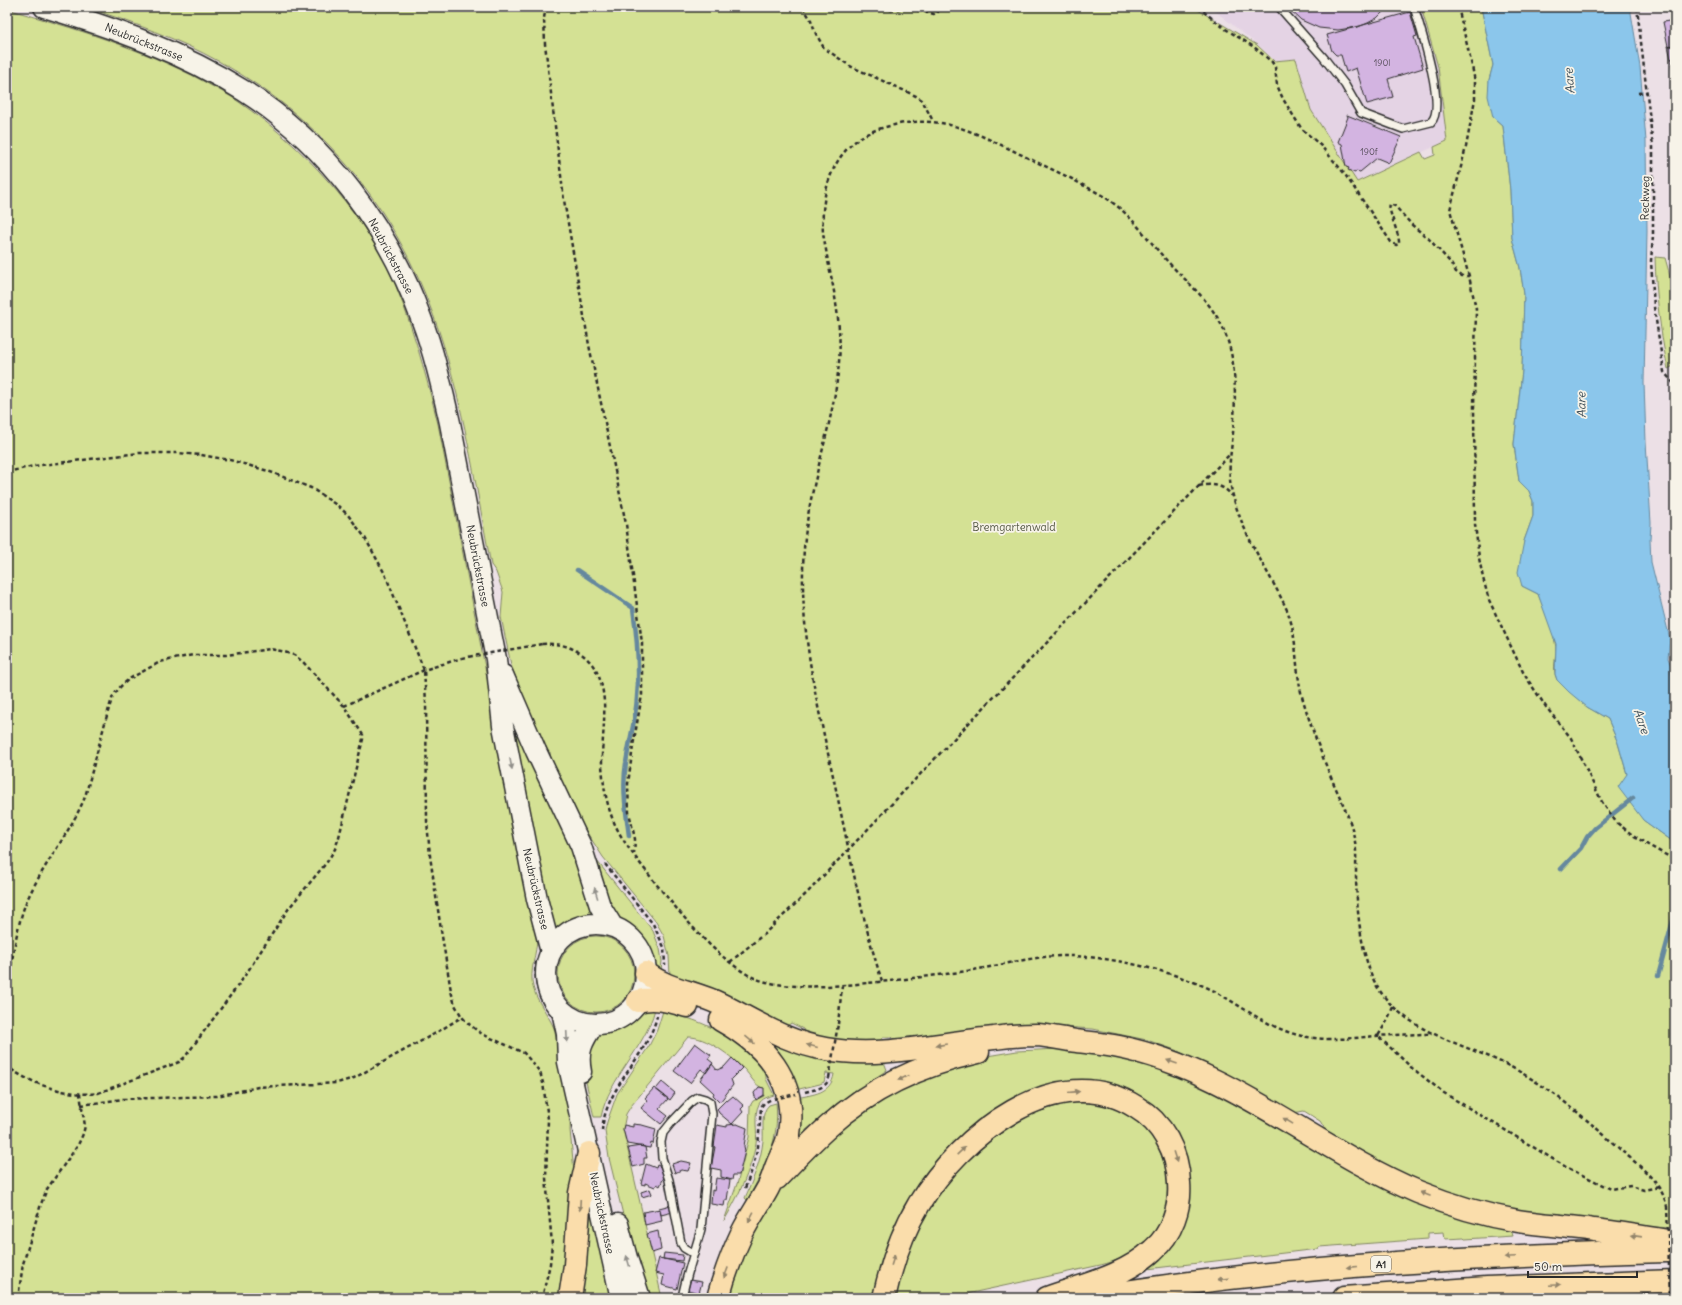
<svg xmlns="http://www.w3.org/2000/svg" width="1682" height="1305" viewBox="0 0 1682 1305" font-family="Delius,sans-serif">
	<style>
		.built { fill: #e4d3e4 }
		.green { fill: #d4e194; stroke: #808660 }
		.water { fill: #8bc6eb; stroke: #65889e }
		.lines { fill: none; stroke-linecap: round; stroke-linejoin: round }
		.stream { stroke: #65889e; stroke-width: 4.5 }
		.building { fill: #d3b4e1; stroke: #2b2b2b }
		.service-casing { stroke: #2b2b2b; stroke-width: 10 }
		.secondary-casing { stroke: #2b2b2b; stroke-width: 23 }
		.motorway-casing { stroke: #2b2b2b; stroke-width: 25 }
		.path { stroke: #2b2b2b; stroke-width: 2.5; stroke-dasharray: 4 3; stroke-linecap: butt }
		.service { stroke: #f7f3e8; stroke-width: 7 }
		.secondary { stroke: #f7f3e8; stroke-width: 20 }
		.motorway { stroke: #faddab; stroke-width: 22 }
		.path-bridge { stroke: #2b2b2b; stroke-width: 2.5; stroke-dasharray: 4 3; stroke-linecap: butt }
		.oneway { fill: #918f8a }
		.oneway2 { fill: #92846b }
		.labels { text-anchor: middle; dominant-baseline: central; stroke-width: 3.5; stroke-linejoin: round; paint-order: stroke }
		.number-label { font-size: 9px; fill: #554d58 }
		.shield { fill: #f7f3e8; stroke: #686764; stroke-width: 1 }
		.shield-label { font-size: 10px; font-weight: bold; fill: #2b2b2b }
		.street-label { font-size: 11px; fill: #2b2b2b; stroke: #f7f3e8 }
		.park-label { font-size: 11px; fill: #555845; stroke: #f7f3e8 }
		.water-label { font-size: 12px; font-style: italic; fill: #43525b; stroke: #f7f3e8 }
	</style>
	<rect width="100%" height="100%" fill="#ece0e6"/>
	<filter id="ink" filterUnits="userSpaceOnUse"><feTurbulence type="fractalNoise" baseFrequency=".025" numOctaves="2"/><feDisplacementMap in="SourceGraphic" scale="8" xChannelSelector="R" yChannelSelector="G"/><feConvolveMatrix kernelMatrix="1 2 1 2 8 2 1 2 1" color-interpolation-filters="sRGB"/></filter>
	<g filter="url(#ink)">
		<path class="built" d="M1210,7H1421L1438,67L1447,141L1356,182L1311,110L1296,59L1274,61L1263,49Z"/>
		<path class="green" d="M85,7H1193L1257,45L1274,61L1296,59L1311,110L1357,182L1421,152L1425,159L1435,155L1434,147L1447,141L1438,67L1421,7H1481L1493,65L1489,80L1493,117L1503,126L1510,190L1512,238L1520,268L1524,294L1522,371L1514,444L1519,481L1529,491L1533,501V516L1524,541L1522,586L1538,594C1544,610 1552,626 1555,642C1558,655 1551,668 1557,680L1587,707L1608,719L1618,743L1627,774L1643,820L1675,843V1228L1603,1225L1473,1202L1406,1176L1328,1134L1320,1121L1304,1111L1293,1113L1178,1051L1147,1040L1093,1029L1035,1025L898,1043L892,1037H883L880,1041L862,1045L805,1035L803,1029L791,1023L786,1027L724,993L694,981L670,976L669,956L664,936L656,922L603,857L580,822L552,768L550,752L545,754L511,665L501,617L503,592L496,572L491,565C477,493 466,420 445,350C407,224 335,126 220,62C177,38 131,22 85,7Z
			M7,9C74,28 141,48 203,81C215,88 228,94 239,102C272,125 302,151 328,181C351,207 372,237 388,268C411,318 425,371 438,424L537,937C537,954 529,970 533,987C537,1002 548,1014 554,1028L571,1110L570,1130L574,1171L568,1245L559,1298H7Z
			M1655,257L1665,258C1676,291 1675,330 1675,365L1668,369C1660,332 1656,295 1655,257Z
			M514,721L557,808L597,912L592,918C579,919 570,924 559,932L550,930L512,723Z
			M597,861L653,931L660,949L662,961L661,971L654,965L645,944L639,936L613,915L592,863Z
			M558 974a38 38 0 1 1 76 0a38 38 0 1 1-76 0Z
			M655,1009C645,1049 609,1077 601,1117H594L584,1073L591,1039L598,1033L624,1022L638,1011Z
			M663,1011C707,1022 737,1036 766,1072V1079L774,1095C768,1097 762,1098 759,1104C753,1116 758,1132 756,1144C750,1172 738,1197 724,1221L738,1181L749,1137L750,1106L753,1101L764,1096L763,1088C755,1086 750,1075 744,1069C732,1057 706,1036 688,1037L631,1106L626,1114L623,1129L662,1298H646L630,1243L609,1158L605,1131L607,1122L617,1094L649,1046L657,1030Z
			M758,1034L779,1045L817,1060V1059L843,1061L884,1062L887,1070L846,1098L806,1130L803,1140L791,1155L797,1098C813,1094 831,1094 834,1074L826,1073L824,1082L820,1084L795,1090L791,1071L779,1062Z
			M1058,1049L1094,1052L1168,1070L1511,1230L1513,1236L1465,1239L1464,1238L1445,1239L1444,1232L1428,1233V1239L1319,1247L1318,1249L1147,1269L1183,1162L1101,1087L968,1137L877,1298H729L734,1278L753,1231L781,1185L870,1102L981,1057L1017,1051Z
			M776,1103C780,1141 765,1168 747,1200L745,1198C753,1180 761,1160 763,1141C764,1129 760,1113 769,1105Z
			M1070,1103C1090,1102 1109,1104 1127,1114C1175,1142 1183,1218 1135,1251C1123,1259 1110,1263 1096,1266L948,1298H896C908,1220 961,1148 1033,1114C1045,1109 1058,1106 1070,1103Z
			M587,1193L613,1298H576Z"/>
		<path class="water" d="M1481,7H1630L1640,67L1646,141L1647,231L1644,383L1646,442L1651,523L1650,540L1651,562L1670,639L1668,658L1672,668L1671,673L1675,680V843L1643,820L1618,787L1627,774L1618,743L1608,719L1587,707L1569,692L1557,680L1555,674L1556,644L1538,594L1522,586L1518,572L1524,541L1533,516V501L1529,491L1519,481L1514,444L1522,371L1524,294L1520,268L1512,238L1510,190L1503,126L1493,117L1488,96L1489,80L1493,65Z"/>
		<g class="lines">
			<path class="stream" d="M577,570L633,608C637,637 640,667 637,697C636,719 629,741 626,763C622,787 626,812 629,836
				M1561,869L1581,848L1587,837L1595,828L1633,798
				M1658,976L1675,913"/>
		</g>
		<path class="building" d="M1287,7H1388L1377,18L1368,23L1358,27L1338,30L1319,28L1301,20Z
			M1410,12L1417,36L1414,37L1423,68L1388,79L1393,97L1367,104L1356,68L1346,72L1341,55H1336L1332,51L1327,35Z
			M1675,20V45L1668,46L1663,22Z
			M1675,45V58L1671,59L1668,46Z
			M1675,58V72H1673L1671,59Z
			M1347,115L1401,137L1389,163L1377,158L1360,172L1356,171L1355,173L1348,170L1349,168L1346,167L1342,144L1338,142L1348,117Z
			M695,1043L711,1055L708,1059L713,1063L706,1073L701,1069L690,1083L674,1071Z
			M732,1058L742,1068L731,1079L733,1085L720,1102L713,1095L714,1093L700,1080L712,1064L717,1070L724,1067Z
			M662,1082L675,1093L670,1100L656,1089Z
			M759,1087L764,1088V1095L756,1100L754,1093Z
			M654,1088L668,1099L659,1109L668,1116L661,1124L641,1108L648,1100L645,1098Z
			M733,1096L744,1106L741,1109L743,1112L732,1124L719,1113L717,1109L726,1100L727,1101Z
			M633,1124L642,1125L656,1129L653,1144L651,1143L650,1148L627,1144L623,1129L624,1125L633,1127Z
			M737,1124L747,1128L744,1146L745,1151L739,1175H733L732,1180L721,1177V1170L711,1168L715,1147H714L717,1125L727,1127V1125Z
			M641,1146L645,1147L647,1158H644V1164L633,1167L628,1148Z
			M681,1161L691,1163L688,1171L681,1170L675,1173L672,1164Z
			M646,1164L656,1168L657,1165L663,1168L664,1177L660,1186L657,1184L655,1187L645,1183V1185L641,1184Z
			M716,1178L730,1180L727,1200H725L724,1206L711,1204L712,1190L714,1191Z
			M650,1189L652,1194L642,1197L641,1192Z
			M671,1205L673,1212L661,1215L659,1208Z
			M660,1209L662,1221L645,1225L643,1212Z
			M658,1231L661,1250L652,1253L647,1234Z
			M664,1253L683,1255L682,1261L663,1259Z
			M659,1258L683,1263L677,1289L662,1285L664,1275L655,1273Z
			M690,1280L702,1282L699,1293L688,1290Z"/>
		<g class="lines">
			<defs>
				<path id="service" d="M1279,7L1324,58L1345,85L1361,113L1403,129L1431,122C1447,108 1420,27 1414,7
					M682,1298C686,1275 695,1252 701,1229L712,1114L710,1102L705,1099L698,1097L692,1101L671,1123L663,1133L661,1142L662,1158L669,1180L681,1243L684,1248L694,1254"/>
				<path id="secondary" d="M44,7C114,28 182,52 244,91C327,144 388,227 421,318C434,352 442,388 450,423L496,659L503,726L537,899L551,952
					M503,675L536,751L581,846L600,906L613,927
					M546 974a50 50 0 1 1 100 0a50 50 0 1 1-100 0Z
					M562,1011L567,1034L568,1062L621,1298
					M581,1072C577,1051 582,1042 594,1024
					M618,1224L627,1258L640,1298"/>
				<path id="motorway" d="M646,973C668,990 696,992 720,1004C757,1022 785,1042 826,1049C882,1059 938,1043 994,1038C1008,1036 1023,1035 1038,1035C1050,1036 1063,1039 1076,1041C1090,1043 1105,1044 1119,1047C1230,1069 1316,1149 1418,1192C1450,1205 1483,1215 1518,1221C1543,1225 1568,1226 1594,1230C1621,1233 1648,1238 1675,1242
					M638,1001C655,996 670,1001 687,1006
					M777,1178C794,1160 811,1142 829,1126C871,1088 924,1064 978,1052
					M570,1298L575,1265L580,1193L589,1153
					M718,1298C724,1276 732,1254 742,1233C750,1217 760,1203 768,1188C772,1181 774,1172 777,1165C781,1155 787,1145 789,1134C798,1080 764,1044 721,1020
					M884,1298C891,1265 901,1234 919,1204C959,1137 1057,1056 1136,1107C1163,1123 1178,1152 1179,1183C1181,1207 1172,1234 1153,1250C1124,1277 1083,1285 1047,1298
					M1088,1298C1279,1266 1474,1256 1668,1251
					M1344,1298L1487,1288L1675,1281"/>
			</defs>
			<use href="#service" class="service-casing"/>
			<use href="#secondary" class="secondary-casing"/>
			<use href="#motorway" class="motorway-casing"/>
			<path class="path" d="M546,7L544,18L545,44L564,200L589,345L626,524L642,643V695L633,746L628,784L629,812L635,839L634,854
				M803,7L811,20L816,34L824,48L850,66L916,96L922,100L933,121
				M876,7L891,10L907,8L934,14L938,12L935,7
				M1198,7L1224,28L1254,47L1272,62L1275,67L1277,85L1283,99L1301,128L1321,146L1344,173L1391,242L1396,245L1399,244C1400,234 1387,210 1390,204L1395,206L1412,225L1429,239L1450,262L1456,272L1462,276H1469
				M1458,7L1472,66L1475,82V99L1466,147L1450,210L1469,276L1476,309L1474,407L1475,524L1479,558L1483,578L1489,600L1524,674L1546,707L1571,738L1602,802L1616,822L1630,833L1648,845L1675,860
				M1637,7L1653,147V236L1651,261L1654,307L1664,372L1675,385
				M1638,93L1647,92
				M1646,207H1653
				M7,472L34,466L139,453H177L201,455L230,460L268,471L311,488L338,506L348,515L364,536L385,574L424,670L426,702L427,821L430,856L441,930L451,991L455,1005L462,1017L470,1025L482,1034L524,1053L540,1072L543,1083L548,1119L546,1178L552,1244L550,1264L542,1298
				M1199,486C1212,483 1224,485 1232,496
				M1675,563L1671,576L1675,594
				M542,644C556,643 568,645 580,653C616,677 601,729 602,764C603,783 606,802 613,820C623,844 641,864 657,885C683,916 710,951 745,973C778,995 851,984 890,981C920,977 950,974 979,969C1007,964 1034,956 1063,956C1107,955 1178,972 1216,992C1241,1006 1264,1024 1291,1033C1319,1042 1346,1039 1375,1036C1394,1035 1413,1034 1432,1034
				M344,706L424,670L462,658
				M605,864L653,924L664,947L665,965
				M536,961C534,977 537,994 546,1008
				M730,962L764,934L808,892L967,725L1230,454
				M882,981C861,917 849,850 835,785C818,707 798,629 804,549C808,486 834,426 839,362C842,327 834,290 827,256C826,249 824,239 823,233C820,188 835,141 882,128C929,115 954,123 997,143C1022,155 1047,167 1072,179C1085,187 1101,193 1113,203C1135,219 1151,244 1170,264C1186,281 1205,297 1217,317C1238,351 1236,394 1233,433C1231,453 1227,471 1232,492C1242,535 1269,571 1287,610C1299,640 1294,673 1304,703C1312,730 1322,756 1333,782C1341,800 1350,817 1354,837C1357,849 1356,861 1356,873C1356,905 1361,961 1378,988C1410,1038 1473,1044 1520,1072C1557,1093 1591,1123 1623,1152C1635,1162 1648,1172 1657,1185C1664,1195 1663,1195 1667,1206
				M7,986C13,960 17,919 29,896C45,862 70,833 85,797L109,708L113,696L121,686L129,679L160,662L193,655H226L270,649L281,651L294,655L303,662L344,706L363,735V739L339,837L335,849L327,862L289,908L242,980L185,1057L179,1062L98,1093C70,1097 29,1084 7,1066
				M1393,1007L1387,1021L1378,1036L1412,1068L1444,1093L1566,1167L1611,1189L1631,1186L1644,1190L1659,1187
				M838,1024L842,986
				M805,1092C815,1089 826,1089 829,1078
				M81,1105L123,1099L217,1096L258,1087L337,1083L354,1078L434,1034L462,1017
				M602,1131C605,1087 647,1058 657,1016
				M745,1188L752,1170L758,1147L761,1107L764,1103L772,1099
				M18,1298L23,1264L41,1204L47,1189L78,1145L83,1134L85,1126L80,1094"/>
			<use href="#service" class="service"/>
			<use href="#secondary" class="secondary"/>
			<use href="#motorway" class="motorway"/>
			<path class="path-bridge" d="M462,658L542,644
				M829,1078L838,1024
				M774,1099L796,1094
				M1667,1206L1670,1298"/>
		</g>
		<defs><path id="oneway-solid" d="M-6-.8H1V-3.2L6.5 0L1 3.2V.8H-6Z"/></defs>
		<g class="oneway">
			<use href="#oneway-solid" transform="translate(511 764) rotate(79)"/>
			<use href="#oneway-solid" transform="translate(596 893) rotate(-107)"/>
			<use href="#oneway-solid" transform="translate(567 1037) rotate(87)"/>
			<use href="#oneway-solid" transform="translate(628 1261) rotate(-106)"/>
		</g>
		<g class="oneway2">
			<use href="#oneway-solid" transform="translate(750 1040) rotate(40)"/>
			<use href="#oneway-solid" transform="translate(941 1045) rotate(171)"/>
			<use href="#oneway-solid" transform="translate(812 1046) rotate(-165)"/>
			<use href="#oneway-solid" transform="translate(1172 1062) rotate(-160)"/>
			<use href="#oneway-solid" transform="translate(903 1078) rotate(154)"/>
			<use href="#oneway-solid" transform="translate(1074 1092) rotate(-5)"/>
			<use href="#oneway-solid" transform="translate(1288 1121) rotate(-149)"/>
			<use href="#oneway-solid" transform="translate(961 1151) rotate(-44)"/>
			<use href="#oneway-solid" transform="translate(1175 1157) rotate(72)"/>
			<use href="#oneway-solid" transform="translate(1425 1194) rotate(-159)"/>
			<use href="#oneway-solid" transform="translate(580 1205) rotate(93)"/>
			<use href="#oneway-solid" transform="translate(751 1217) rotate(118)"/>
			<use href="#oneway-solid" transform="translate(1636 1236) rotate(-172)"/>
			<use href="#oneway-solid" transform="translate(1510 1257) rotate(178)"/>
			<use href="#oneway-solid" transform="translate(893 1260) rotate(-72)"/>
			<use href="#oneway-solid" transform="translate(1352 1267) rotate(175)"/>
			<use href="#oneway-solid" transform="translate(726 1273) rotate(111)"/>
			<use href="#oneway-solid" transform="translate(1223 1279) rotate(174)"/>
			<use href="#oneway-solid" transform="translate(1555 1285) rotate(-3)"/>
		</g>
	</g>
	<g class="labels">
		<g class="number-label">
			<text x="1382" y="62">190l</text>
			<text x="1369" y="151">190f</text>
		</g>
		<rect class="shield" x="1371" y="1256" width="20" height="16" rx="3"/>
		<g class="shield-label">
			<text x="1381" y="1264">A1</text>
		</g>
		<g class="street-label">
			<text transform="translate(144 42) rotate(22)">Neubrückstrasse</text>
			<text transform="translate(1645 198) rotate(-89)">Reckweg</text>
			<text transform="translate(391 256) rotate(62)">Neubrückstrasse</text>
			<text transform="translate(478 566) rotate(79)">Neubrückstrasse</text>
			<text transform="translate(536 889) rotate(77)">Neubrückstrasse</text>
			<text transform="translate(602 1213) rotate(78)">Neubrückstrasse</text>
		</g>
		<g class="park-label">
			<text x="1014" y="527">Bremgartenwald</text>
		</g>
		<g class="water-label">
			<text transform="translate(1569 81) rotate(-94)">Aare</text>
			<text transform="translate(1581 405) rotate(-91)">Aare</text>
			<text transform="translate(1642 721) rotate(71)">Aare</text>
		</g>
	</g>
	<rect width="1682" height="1305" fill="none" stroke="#f7f3e8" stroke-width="24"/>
	<rect x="12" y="12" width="1658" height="1281" fill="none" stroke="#2b2b2b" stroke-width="1.5" filter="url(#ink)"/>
	<path d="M1528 1271v6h109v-6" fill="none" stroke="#2b2b2b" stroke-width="2"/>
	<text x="1534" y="1271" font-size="12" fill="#2b2b2b" stroke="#f7f3e8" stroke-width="3" paint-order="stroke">50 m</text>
</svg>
